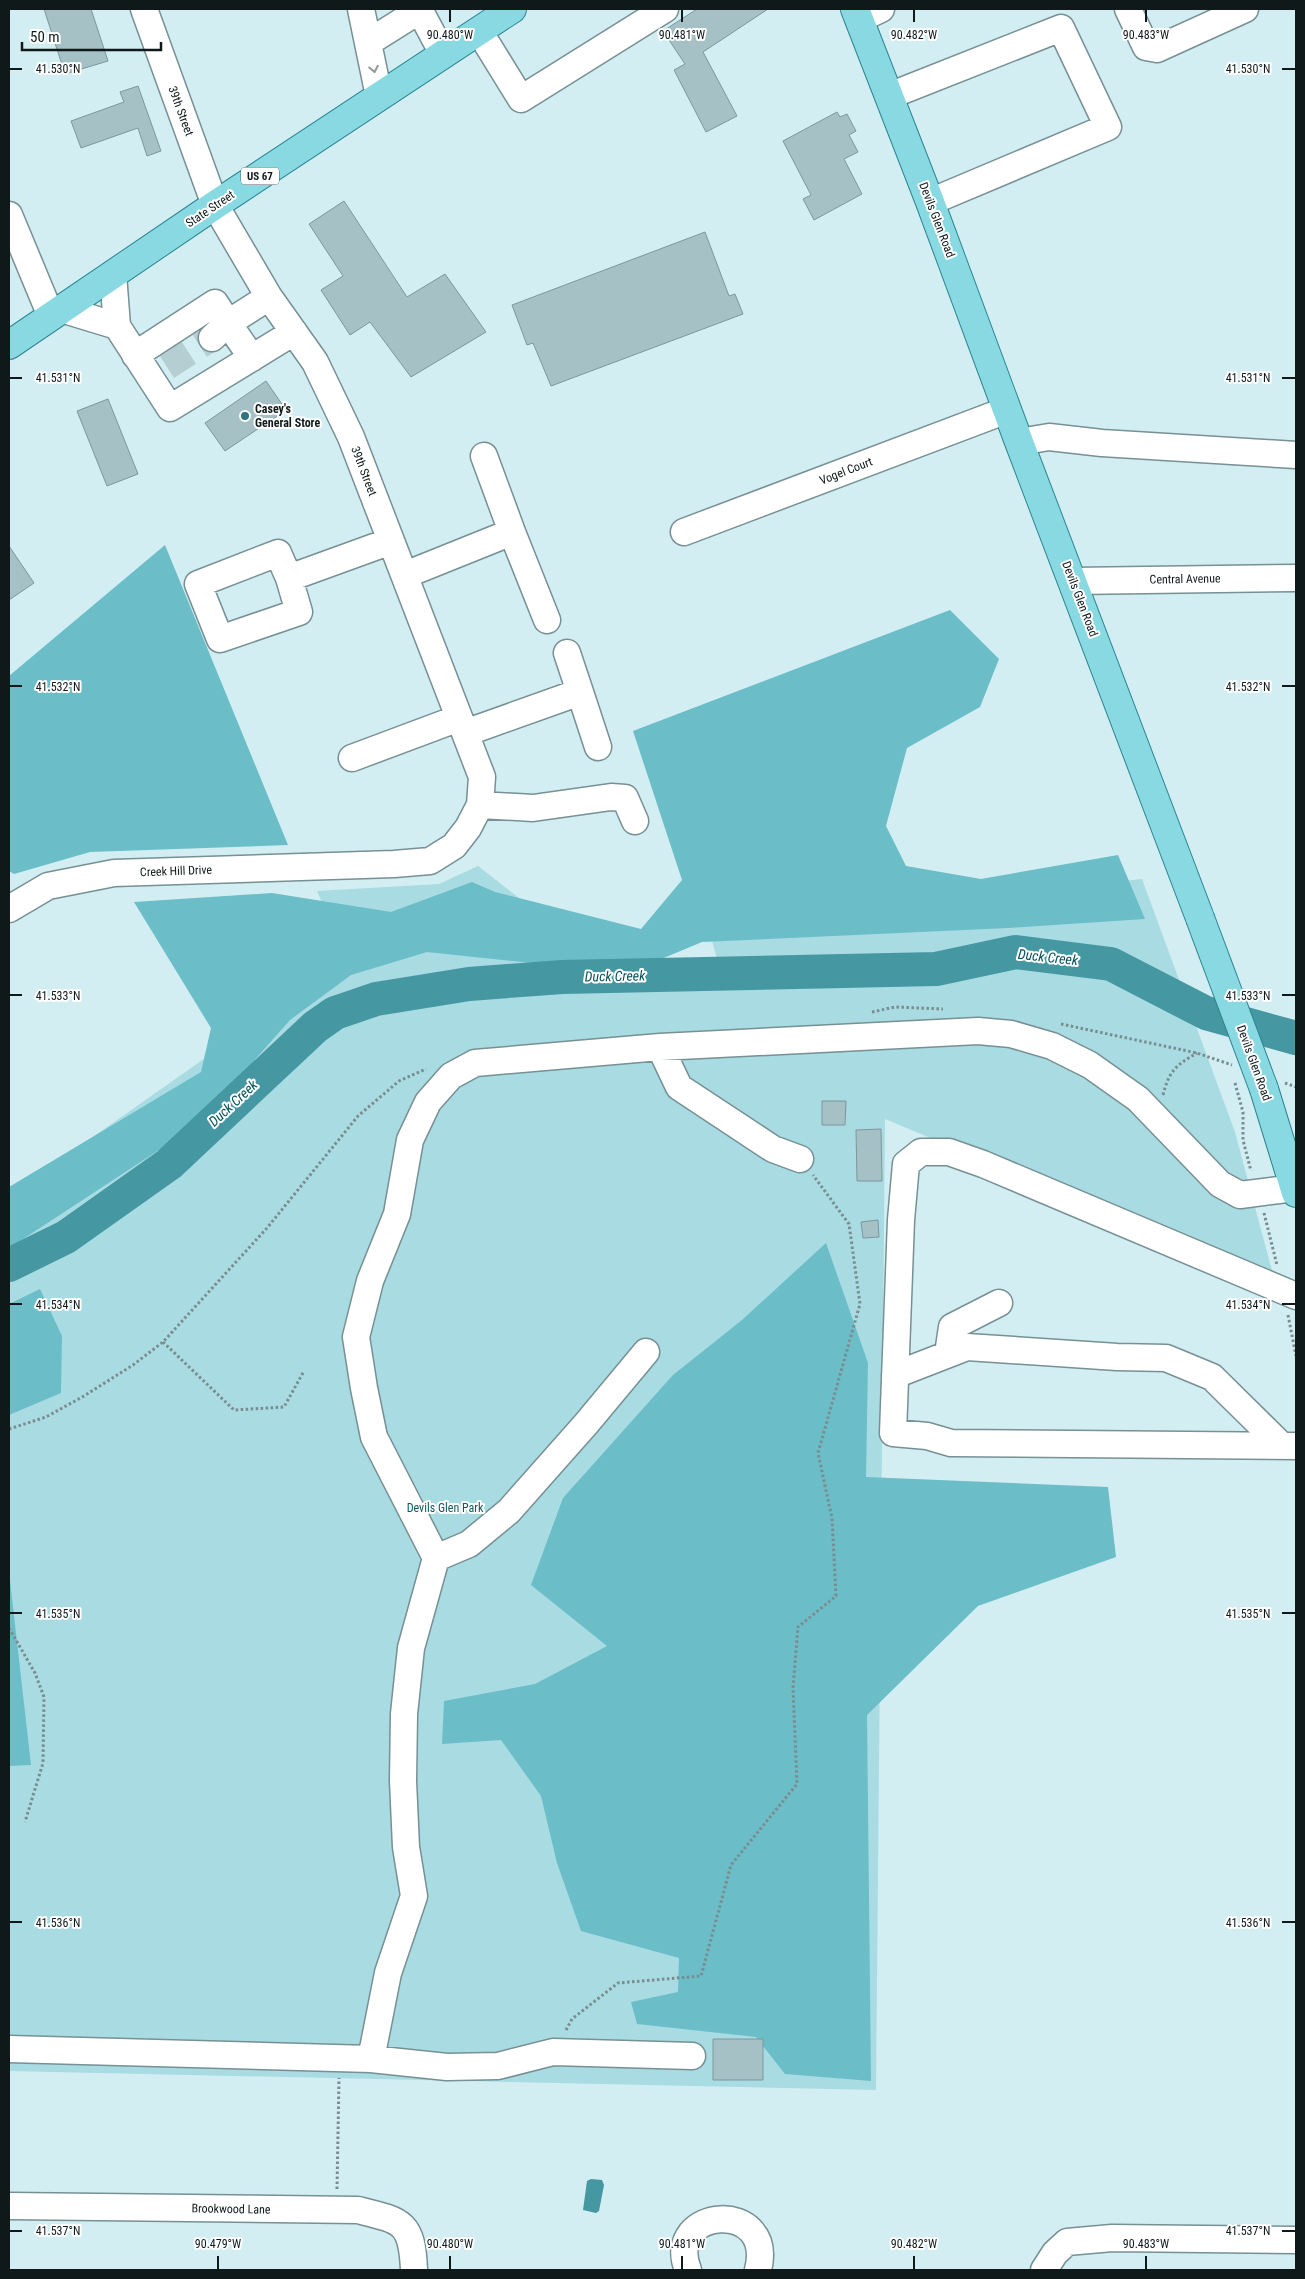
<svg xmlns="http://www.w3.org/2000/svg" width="1305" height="2279" viewBox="0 0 1305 2279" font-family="'Roboto Condensed',sans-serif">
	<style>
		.green { fill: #a9dbe2 }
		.forest { fill: #6bbdc8 }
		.water { fill: #4597a2 }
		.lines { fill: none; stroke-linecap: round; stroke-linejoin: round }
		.river { stroke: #4597a2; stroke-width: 34 }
		.building { fill: #a6c1c5; stroke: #7d979b }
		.minor-tunnel { stroke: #b5ced2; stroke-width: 26; stroke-dasharray: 26 13; stroke-linecap: butt }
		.minor-casing { stroke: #769094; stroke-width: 29 }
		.major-casing { stroke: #2b8590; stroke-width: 30 }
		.path { stroke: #798d90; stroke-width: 3; stroke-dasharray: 2.5 2.5; stroke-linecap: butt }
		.minor { stroke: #fff; stroke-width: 26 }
		.major { stroke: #89d9e2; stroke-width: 28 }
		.major-bridge-casing { stroke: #2b8590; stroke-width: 30; stroke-linecap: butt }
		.major-bridge { stroke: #89d9e2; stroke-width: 28 }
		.oneway { stroke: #939898 }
		.ticks { fill: none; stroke: #0f191a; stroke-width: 2 }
		.poi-dot { fill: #2d757f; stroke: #fff; stroke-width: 2 }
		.labels { text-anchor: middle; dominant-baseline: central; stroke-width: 4; stroke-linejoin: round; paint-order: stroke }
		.shield { fill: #fff; stroke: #575e5f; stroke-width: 1 }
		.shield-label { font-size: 11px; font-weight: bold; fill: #0f191a }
		.street-label { font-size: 12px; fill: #0f191a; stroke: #fff }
		.poi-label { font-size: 12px; font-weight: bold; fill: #0f191a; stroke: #fff; text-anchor: start }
		.park-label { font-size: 12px; fill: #105760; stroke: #fff }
		.water-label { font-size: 14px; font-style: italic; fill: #05515a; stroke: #fff }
		.ticks-label { font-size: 12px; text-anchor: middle; fill: #0f191a; stroke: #fff; stroke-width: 4; stroke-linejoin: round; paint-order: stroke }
	</style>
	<rect width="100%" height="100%" fill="#d2eef2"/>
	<path class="green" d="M478,866L619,976L717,959L708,926L1142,879L1235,1132L1275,1282L885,1119L876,2090L9,2071V1196L346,959L317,891L439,884Z"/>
	<path class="forest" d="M165,545L288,845L90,852L14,874L9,871V676Z
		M950,610L999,659L980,707L907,748L886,826L906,866L981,879L1118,855L1145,919L1008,928L702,942L654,962L571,967L427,952L351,975L290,1020L197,1125L17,1243L9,1246V1187L201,1072L211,1028L134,902L272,893L391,912L472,882L495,892L641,929L682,880L633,731Z
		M826,1243L868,1363L866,1477L1108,1487L1116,1557L978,1606L867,1715L871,2081L785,2074L756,2037L637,2024L631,2002L678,1992L679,1958L581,1931L557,1863L541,1796L501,1740L442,1744L444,1701L535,1684L607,1646L531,1585L563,1498L673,1375L742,1320Z
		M40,1289L62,1336L61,1393L9,1415V1304Z
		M9,1572L31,1765L9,1766Z"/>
	<path class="water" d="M591,2179L602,2180L604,2185L599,2211L596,2213L583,2210L587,2181Z"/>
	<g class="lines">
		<path class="river" d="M9,1265L66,1237L169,1164L315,1027L335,1013L376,999L469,984L562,977L936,969L1016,952L1111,964L1206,1013L1296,1038"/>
	</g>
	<path class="building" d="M44,9H91L108,61L65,74Z
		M697,9H768L703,52L737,116L706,132L674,70L685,64L663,31Z
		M138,86L161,151L147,156L138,128L81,148L71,121L124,102L120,92Z
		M837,112L840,117L847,114L856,131L849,135L858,152L844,159L862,194L814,220L803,199L811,195L783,141Z
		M344,201L407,297L445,274L486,332L411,377L370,322L350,335L321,290L343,276L309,224Z
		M705,232L729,296L735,294L743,314L551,386L533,343L527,345L512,305Z
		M266,381L286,410L225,451L205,423Z
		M108,399L138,474L107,486L77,411Z
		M9,546L34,583L9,600Z
		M822,1101H846L845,1125H822Z
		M881,1129L882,1181H857L856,1130Z
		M878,1220L879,1237L863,1238L861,1222Z
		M713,2039H763V2080H713Z"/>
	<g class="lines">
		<path class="minor-tunnel" d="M167,367L212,338"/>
		<defs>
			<path id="minor" d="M361,9L379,96
				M419,9L443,54
				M1128,9L1146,47L1157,49L1245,9
				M860,19L881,9
				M479,31L521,99L665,9
				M369,42L420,10
				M889,96L1061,28L1108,127L930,202
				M9,215L51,316
				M61,309L117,326L113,274
				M117,326L170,408L294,332
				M135,355L215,303L228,323L212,338
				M252,358L228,323L269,297
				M1019,442L1049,437L1102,443L1296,455
				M484,456L512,532
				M684,532L1007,410
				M405,575L512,532L547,620
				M289,578L278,553L198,584L220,639L299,612L289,578L391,541
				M1073,581L1296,578
				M567,653L580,692
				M465,733L580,692L598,747
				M352,758L459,718
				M480,805L533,808L611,797L625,798L635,821
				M9,909L48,886L114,873L394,864L430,861L454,846L468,828L480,805L482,777L351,437L315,362L269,297L215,205L144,9
				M660,1047L679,1087L773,1149L800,1159
				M1296,1296L983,1164L949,1152H921L906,1164L901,1220L893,1433L927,1436L951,1443L1296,1446
				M948,1354L952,1327L999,1303
				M895,1375L967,1347L1117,1357L1166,1358L1212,1377L1281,1445
				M436,1558L469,1544L509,1511L586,1424L646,1352
				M9,2049L371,2059L447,2067L498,2066L553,2052L692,2056
				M371,2059L388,1973L414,1896L406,1847L403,1781L404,1714L411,1648L436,1558L374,1437L364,1388L356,1337L370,1281L397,1214L410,1140L428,1102L451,1076L475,1063L660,1047L978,1031L1011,1034L1052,1046L1090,1065L1138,1099L1220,1184L1240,1195L1295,1188
				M9,2206L358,2210C403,2221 412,2222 414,2270
				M688,2270C663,2207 776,2198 758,2270
				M1044,2270L1055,2253L1067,2242L1112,2238L1296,2240"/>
			<path id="major" d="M855,9L930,202L1019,442L1200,918
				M9,345L215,205L512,9
				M1264,1089L1296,1193"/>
		</defs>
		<use href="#minor" class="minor-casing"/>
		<use href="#major" class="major-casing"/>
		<path class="path" d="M872,1012L895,1007L943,1009
			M1061,1024L1197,1053L1232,1065
			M1235,1083L1243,1112V1140L1251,1171
			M1285,1083L1296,1087
			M1163,1095C1169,1071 1176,1065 1197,1053
			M1264,1213L1277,1265
			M1288,1315L1296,1356
			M163,1342L234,1410L284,1407L304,1371
			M9,1429L46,1417L84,1396L133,1365L163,1342L267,1228L358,1116L399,1081L426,1069
			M9,1628L35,1673L44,1697L43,1763L25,1822
			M566,2030L572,2019L618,1983L701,1976L731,1865L797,1784L793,1688L798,1627L836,1596L832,1518L818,1453L860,1304L849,1224L813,1175
			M337,2189L339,2078"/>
		<use href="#minor" class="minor"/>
		<use href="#major" class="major"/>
		<defs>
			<path id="major-bridge" d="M1200,918L1264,1089"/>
		</defs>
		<use href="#major-bridge" class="major-bridge-casing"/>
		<use href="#major-bridge" class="major-bridge"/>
	</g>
	<defs><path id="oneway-chevron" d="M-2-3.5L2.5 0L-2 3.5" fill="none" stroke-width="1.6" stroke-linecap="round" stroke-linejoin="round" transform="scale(1.25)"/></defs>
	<use class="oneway" href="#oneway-chevron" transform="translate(374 69) rotate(79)"/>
	<path class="ticks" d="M450,10V22M682,10V22M914,10V22M1146,10V22M10,69H22M1282,69H1295M10,378H22M1282,378H1295M10,686H22M1282,686H1295M10,995H22M1282,995H1295M10,1304H22M1282,1304H1295M10,1613H22M1282,1613H1295M10,1922H22M1282,1922H1295M10,2231H22M1282,2231H1295M218,2256V2269M450,2256V2269M682,2256V2269M914,2256V2269M1146,2256V2269"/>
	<circle class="poi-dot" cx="245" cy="416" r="5"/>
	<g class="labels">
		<rect class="shield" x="241" y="167.5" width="38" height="17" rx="4"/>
		<g class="shield-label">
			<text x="260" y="176">US 67</text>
		</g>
		<g class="street-label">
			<text transform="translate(181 111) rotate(70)">39th Street</text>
			<text transform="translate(210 209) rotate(-34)">State Street</text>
			<text transform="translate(937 220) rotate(69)">Devils Glen Road</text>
			<text transform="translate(364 471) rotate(69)">39th Street</text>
			<text transform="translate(846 471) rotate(-21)">Vogel Court</text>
			<text transform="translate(1185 579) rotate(-1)">Central Avenue</text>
			<text transform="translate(1080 599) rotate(69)">Devils Glen Road</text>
			<text transform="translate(176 871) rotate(-2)">Creek Hill Drive</text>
			<text transform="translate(1254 1063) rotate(70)">Devils Glen Road</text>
			<text transform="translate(231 2209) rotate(1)">Brookwood Lane</text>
		</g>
		<g class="poi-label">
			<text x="255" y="409">Casey's<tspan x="255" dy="14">General Store</tspan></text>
		</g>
		<g class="park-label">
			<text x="445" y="1508">Devils Glen Park</text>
		</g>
		<g class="water-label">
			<text transform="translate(1048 957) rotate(6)">Duck Creek</text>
			<text transform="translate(615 976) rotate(-1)">Duck Creek</text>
			<text transform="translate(233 1103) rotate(-43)">Duck Creek</text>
		</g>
	</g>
	<g class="ticks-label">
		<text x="450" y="39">90.480°W</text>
		<text x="682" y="39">90.481°W</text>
		<text x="914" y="39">90.482°W</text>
		<text x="1146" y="39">90.483°W</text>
		<text x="1248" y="73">41.530°N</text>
		<text x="58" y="73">41.530°N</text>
		<text x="1248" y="382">41.531°N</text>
		<text x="58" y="382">41.531°N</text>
		<text x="58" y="691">41.532°N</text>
		<text x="1248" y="691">41.532°N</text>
		<text x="58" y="1000">41.533°N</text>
		<text x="1248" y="1000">41.533°N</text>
		<text x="58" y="1309">41.534°N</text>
		<text x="1248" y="1309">41.534°N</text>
		<text x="1248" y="1618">41.535°N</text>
		<text x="58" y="1618">41.535°N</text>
		<text x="58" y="1927">41.536°N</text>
		<text x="1248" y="1927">41.536°N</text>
		<text x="1248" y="2235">41.537°N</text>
		<text x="58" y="2235">41.537°N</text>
		<text x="218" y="2248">90.479°W</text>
		<text x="450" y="2248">90.480°W</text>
		<text x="682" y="2248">90.481°W</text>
		<text x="914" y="2248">90.482°W</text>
		<text x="1146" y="2248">90.483°W</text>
	</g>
	<rect width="1305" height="2279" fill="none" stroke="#0f191a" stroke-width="20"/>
	<path d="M22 42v8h139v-8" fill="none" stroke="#0f191a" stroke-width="2.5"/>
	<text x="30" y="42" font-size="15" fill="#0f191a" stroke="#ffffff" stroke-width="4" paint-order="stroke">50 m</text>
</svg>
